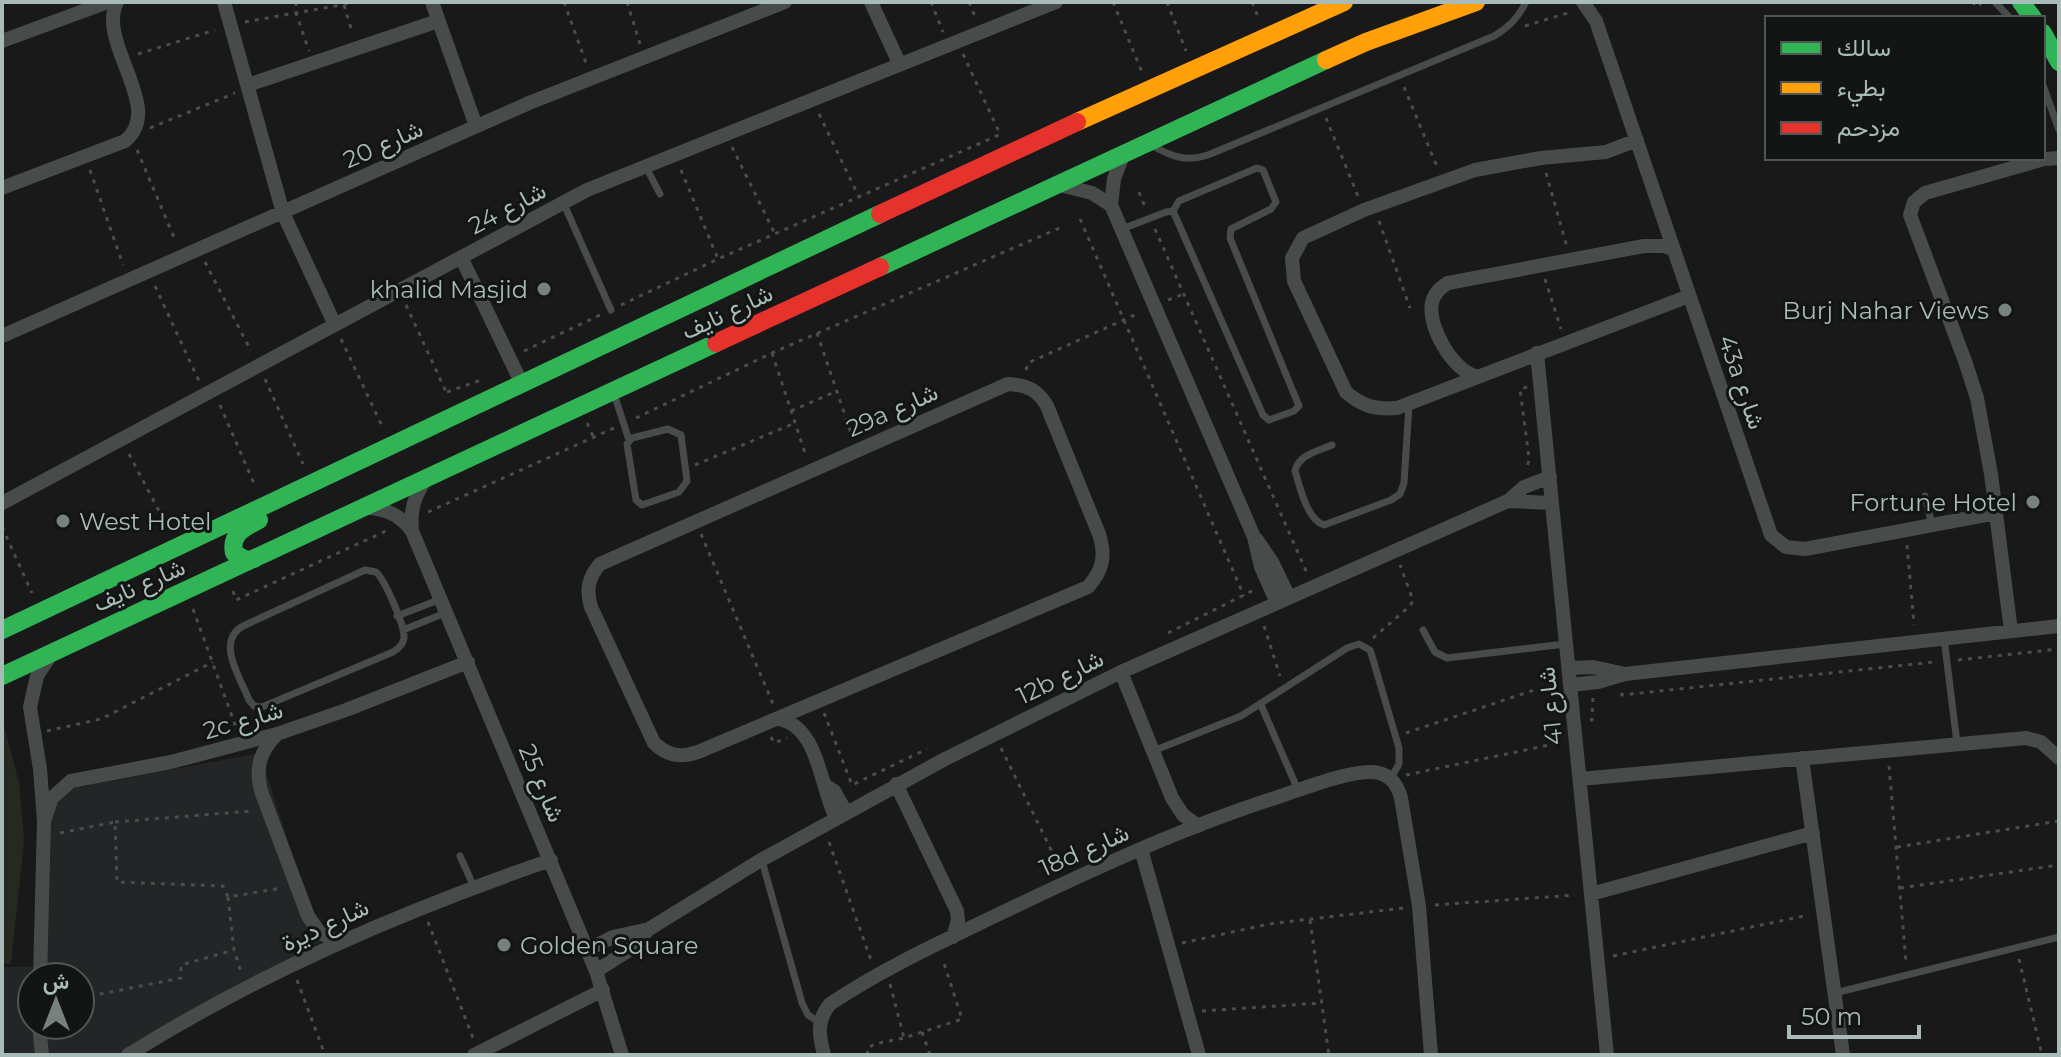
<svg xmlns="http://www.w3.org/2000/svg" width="2061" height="1057" viewBox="0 0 2061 1057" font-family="Montserrat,Vazirmatn,sans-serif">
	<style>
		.built { fill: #232526; fill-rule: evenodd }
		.green { fill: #262920 }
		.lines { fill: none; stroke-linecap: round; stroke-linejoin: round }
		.path { stroke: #494d4d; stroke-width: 3; stroke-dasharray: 4 6; stroke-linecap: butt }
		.lane { stroke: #474c4b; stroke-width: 7 }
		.street { stroke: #474c4b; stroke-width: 14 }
		.fast { stroke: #30b455; stroke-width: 18 }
		.slow { stroke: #ff9f0a; stroke-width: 18 }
		.jam { stroke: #e5322d; stroke-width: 18 }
		.poi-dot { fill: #778280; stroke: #131515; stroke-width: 3 }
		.labels { text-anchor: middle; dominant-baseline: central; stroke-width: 6; stroke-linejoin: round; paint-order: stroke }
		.street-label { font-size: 24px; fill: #a9bbb8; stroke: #131515 }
		.poi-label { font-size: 24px; fill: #a9bbb8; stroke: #131515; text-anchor: end }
	</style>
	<rect width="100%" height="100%" fill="#191919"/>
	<path class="built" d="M260,753L320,942L126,1055H2V967H35L47,793ZM32,977H80V1025H32Z"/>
	<path class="green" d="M2,719L19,783L24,840L11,964H2Z"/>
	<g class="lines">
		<path class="path" d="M296,2V13L309,51
			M564,2L586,63
			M627,2L640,44
			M931,2L943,32
			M969,2L976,19
			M1113,2L1142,72
			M1167,2L1186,51
			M1252,2L1259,19
			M1972,2L1978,7L1982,2
			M344,5L352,32
			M245,22L358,2
			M1525,26L1571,12
			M138,54L215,30
			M963,54L1000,134
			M1404,87L1438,169
			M819,114L859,197
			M1326,118L1358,196
			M150,128L235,93
			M732,147L775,234
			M137,150L176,242
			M90,170L123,265
			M681,170L718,259
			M1546,173L1567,247
			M1139,192L1145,207
			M1080,219L1244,596
			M1379,221L1410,308
			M1155,229L1307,573
			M205,262L251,351
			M1545,279L1561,329
			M155,286L199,381
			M1168,300L1183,294
			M406,305L448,396
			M621,305L718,259L1001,134
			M817,333L852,436
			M341,339L382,426
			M524,351L600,315
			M772,353L806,456
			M1026,370L1028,363L1139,313
			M265,379L303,464
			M1527,387L1520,389L1529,458L1527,470
			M447,392L481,380
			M220,405L255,486
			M791,411L837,391
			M636,418L772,353L1064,226
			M587,423L594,438
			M129,454L168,528
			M695,465L795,423
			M428,512L614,428
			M2,527L32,593
			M701,534L773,704
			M1907,545L1914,625
			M233,591L236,600L388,530
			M193,609L237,730
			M1264,626L1280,676
			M1168,633L1254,590
			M1373,638L1410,606L1413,600L1400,565
			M1958,660L2059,649
			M1621,693L1622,695L1934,662
			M824,713L852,785L927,749
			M1590,720H1592L1593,698
			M47,731L101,719L213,662
			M1406,733L1555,683
			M771,737L774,743L787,738
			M1001,748L1061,870
			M1889,766L1906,962
			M1406,775L1559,743
			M115,822L251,811
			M60,833L115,822L117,882L223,886L228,897L282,888
			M829,842L872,963
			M1897,847L2059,821
			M1900,888L2059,865
			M228,897L234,950L241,972
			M1435,905L1575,895
			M1310,920L1329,1055
			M428,922L473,1038
			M1182,943L1269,924L1403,908
			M1613,956L1809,915
			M2019,959L2042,1055
			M297,980L325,1055
			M890,984L904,1038
			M80,998L181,978V965L234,950
			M1202,1011L1322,1003
			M922,1032L930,1055
			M868,1055L867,1049L874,1044L904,1038L962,1019L943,960"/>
		<path class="lane" d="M1995,2L2010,18
			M2043,85L2059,130
			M1153,146C1172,157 1187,162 1208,155L1494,36C1509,27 1518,18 1526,2
			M646,167L660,194
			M563,202L611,310
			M1122,229L1166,212L1173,211L1263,415L1269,420L1294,411L1299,406L1230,238L1231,229L1271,209L1276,202L1263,170L1257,168L1179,201L1173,211
			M614,394L629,440
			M668,429L681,435L687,481L679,492L642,505L636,500L627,444L632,438Z
			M1332,445C1318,451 1298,455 1295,471C1300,487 1307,520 1324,525L1391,500L1400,494L1404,483L1409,405
			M1925,496L1932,525
			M365,570L376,572C385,580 405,626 404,638C403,645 398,649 393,652L262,707L254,706L249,700C241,679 215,641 243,626Z
			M397,616L441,599
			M403,630L445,613
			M1423,630L1435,652L1447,658L1565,644
			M1944,638L1957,743
			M1261,705L1298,790
			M1153,751L1241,716L1347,648L1359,644L1370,650L1372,656L1399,748V764L1391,778
			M460,856L474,887
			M762,861L802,1003L808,1015L819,1022
			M1835,993L2059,937"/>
		<path class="street" d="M224,2L283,213L335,325
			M432,2L476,126
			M871,2L900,65
			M1583,2L1596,21L1771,535L1786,547L1805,549L1996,513
			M2,41L108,2
			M248,85L438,21
			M1637,140L1606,152L1541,158L1475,170L1364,210L1303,238L1292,258L1294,281L1346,392C1362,406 1375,410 1397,408L1689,296
			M1123,155L1114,179L1111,205L1254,537L1261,567L1277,603
			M1060,185L1092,193L1111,205
			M2,188L125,141C166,108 96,43 117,2
			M461,257L521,382
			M2,336L529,103L785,2
			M1537,353L1607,1055
			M1476,376C1453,371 1427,326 1432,303C1434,293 1440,288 1448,283L1644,246H1664L1673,249
			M1008,384C1027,385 1038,390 1047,406L1099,534C1106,556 1103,570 1088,587L698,752C680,758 668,756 654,743L591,607C586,590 588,578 600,564Z
			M1508,501L1552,503
			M2,503L587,190L1056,2
			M365,508C386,508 400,515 412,531L596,971L622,1055
			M412,531C410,511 414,496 426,479
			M1257,540L1272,562L1289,597
			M2011,631L1991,474L1977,398L1965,361L1910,215L1914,202L1925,193L2044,159L2059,158
			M1569,668L1593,667L1621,673
			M1121,672L1172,798L1183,815L1198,826
			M1570,685L1598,682L1625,674L2059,626
			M779,719C819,727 820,787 836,818
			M277,734C260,751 255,768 261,791L308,916L320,933L338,942
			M1802,758L1843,1055
			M1580,779L2026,738L2041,742L2059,758
			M896,784L957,911L958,920L953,937
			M826,786L834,791L846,812
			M44,821L52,798L71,781L171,762L277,734L346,710L468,662
			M1141,849L1199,1055
			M1591,894L1813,833
			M587,950L613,937L649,929
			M596,971L629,950L649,929L761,860L945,759L1121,672L1508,501L1524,487L1550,477
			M40,977L44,821L40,769L30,707L37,676L50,656
			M39,1025L42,1055
			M128,1055C261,972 403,911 551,860
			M474,1055L603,990
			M824,1055C819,1035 816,1021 830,1004C882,969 941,942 997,915C1089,871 1181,828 1278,797C1302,789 1348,771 1372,772C1389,773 1397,783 1401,798L1419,906L1431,1055"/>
		<path class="fast" d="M2021,2L2033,18
			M2043,33L2059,62
			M880,267L1326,60
			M254,559L246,560L234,553C230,534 244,528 259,520
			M2,630L880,214
			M2,676L716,343"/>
		<path class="slow" d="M1326,60L1366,42L1476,2
			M1077,122L1344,2"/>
		<path class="jam" d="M880,214L1077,122
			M716,343L880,267"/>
	</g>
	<g class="poi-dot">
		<circle cx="544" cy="289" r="8"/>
		<circle cx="2005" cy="310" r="8"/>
		<circle cx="2033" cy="502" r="8"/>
		<circle cx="63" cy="521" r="8"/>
		<circle cx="504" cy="945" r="8"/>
	</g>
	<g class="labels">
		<g class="street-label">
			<text transform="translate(383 144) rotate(-24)">شارع 20</text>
			<text transform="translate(507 208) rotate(-28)">شارع 24</text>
			<text transform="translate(727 312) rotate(-25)">شارع نايف</text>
			<text transform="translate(1742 382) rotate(71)">43a شارع</text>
			<text transform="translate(892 410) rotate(-24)">29a شارع</text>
			<text transform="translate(139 585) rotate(-24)">شارع نايف</text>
			<text transform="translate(1060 677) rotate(-26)">12b شارع</text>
			<text transform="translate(1550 706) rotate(-96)">شارع 41</text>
			<text transform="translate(243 720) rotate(-16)">2c شارع</text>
			<text transform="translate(542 783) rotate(67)">شارع 25</text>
			<text transform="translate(1084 850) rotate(-24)">18d شارع</text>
			<text transform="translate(325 925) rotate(-25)">شارع ديرة</text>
		</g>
		<g class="poi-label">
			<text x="528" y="289">khalid Masjid</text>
			<text x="1989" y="310">Burj Nahar Views</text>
			<text x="2017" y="502">Fortune Hotel</text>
			<text x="79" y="521" text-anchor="start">West Hotel</text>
			<text x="520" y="945" text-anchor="start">Golden Square</text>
		</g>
	</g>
	<rect width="2061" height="1057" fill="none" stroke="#a9bbb8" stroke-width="8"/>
	<rect x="1765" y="16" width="280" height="144" fill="#131515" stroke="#4f5756" stroke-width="2"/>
	<rect x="1781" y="42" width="40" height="12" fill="#30b455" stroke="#4f5756" stroke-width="2"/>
	<text x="1837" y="56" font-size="24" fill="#a9bbb8">سالك</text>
	<rect x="1781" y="82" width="40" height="12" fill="#ff9f0a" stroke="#4f5756" stroke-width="2"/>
	<text x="1837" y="96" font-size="24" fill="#a9bbb8">بطيء</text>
	<rect x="1781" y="122" width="40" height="12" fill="#e5322d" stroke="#4f5756" stroke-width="2"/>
	<text x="1837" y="136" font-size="24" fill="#a9bbb8">مزدحم</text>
	<g transform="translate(56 1001)"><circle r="38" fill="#131515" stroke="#4f5756" stroke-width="2"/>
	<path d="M0-6L14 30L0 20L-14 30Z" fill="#778280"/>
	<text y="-12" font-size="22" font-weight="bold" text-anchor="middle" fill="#a9bbb8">ش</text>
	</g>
	<path d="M1789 1025v12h130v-12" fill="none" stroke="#a9bbb8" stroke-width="4"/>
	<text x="1801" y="1025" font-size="24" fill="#a9bbb8" stroke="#131515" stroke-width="6" paint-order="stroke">50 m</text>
</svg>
